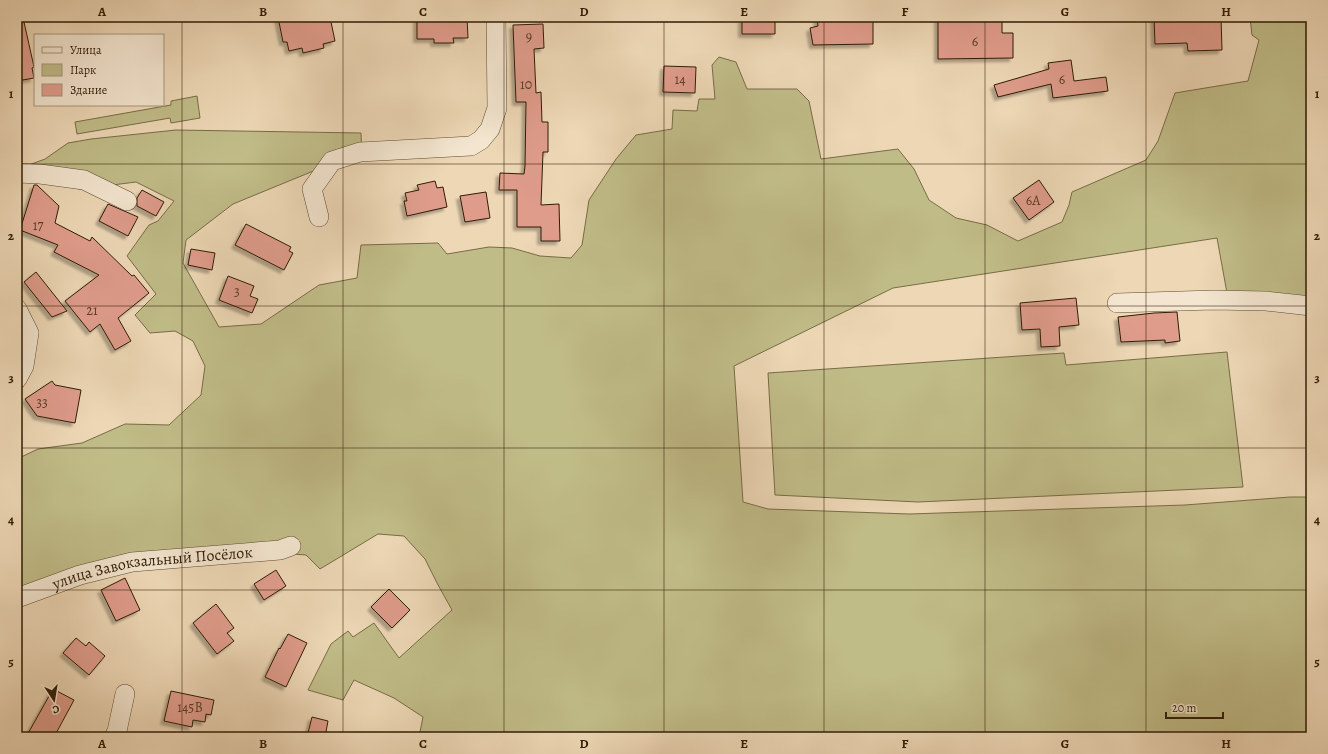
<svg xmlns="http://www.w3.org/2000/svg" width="1328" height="754" viewBox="0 0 1328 754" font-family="Alegreya,serif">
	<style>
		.green { fill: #c0bc88; stroke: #786c46 }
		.building { fill: #df9c8b; stroke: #2f1c05; filter: url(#shadow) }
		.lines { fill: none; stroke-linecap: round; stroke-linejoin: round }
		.minor-casing { stroke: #5e4b31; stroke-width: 20 }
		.minor { stroke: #f3e5cf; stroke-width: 19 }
		.grid { fill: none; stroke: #2f1c05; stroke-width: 1; stroke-opacity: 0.55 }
		.labels { text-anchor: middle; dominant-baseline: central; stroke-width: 3; stroke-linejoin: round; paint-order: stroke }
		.number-label { font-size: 14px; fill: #5b3c26 }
		.street-label { font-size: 16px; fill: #2f1c05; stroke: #f3e5cf }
		.neatline { fill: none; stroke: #2f1c05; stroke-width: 1.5 }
		.grid-label { font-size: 13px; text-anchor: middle; font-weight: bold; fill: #2f1c05 }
	</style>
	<defs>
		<filter id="shadow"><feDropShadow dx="-3.5" dy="3.5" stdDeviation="1" flood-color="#0004"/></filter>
	</defs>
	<rect width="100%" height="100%" fill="#edd7b5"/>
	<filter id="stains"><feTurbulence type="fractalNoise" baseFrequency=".005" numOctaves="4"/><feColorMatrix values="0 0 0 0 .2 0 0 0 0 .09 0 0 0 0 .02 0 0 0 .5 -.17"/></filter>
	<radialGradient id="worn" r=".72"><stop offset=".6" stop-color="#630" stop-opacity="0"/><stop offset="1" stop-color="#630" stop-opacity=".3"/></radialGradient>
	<path class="green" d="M1250,17H1311V299L1227,293L1217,238L893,288L734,366L743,502L768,509L909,514L1185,505L1290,497H1311V737H419L423,717L394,698L354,680L343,700L308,690L331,644L348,631L353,637L374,623L399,658L452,610L437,583L425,559L404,536L378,534L320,569L306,555L293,554L291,546L17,589V459L38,449L82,443L125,424L169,425L201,395L205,366L193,341L175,331L150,333L135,315L156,294L127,256L149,225L158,221L174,201L136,182L80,189L30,178L29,165L45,159L68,143L91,139L176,130L361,133L362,160L311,172L233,204L186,240L183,263L219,327L261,324L319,285L357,278L361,245L438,243L447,254L489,247L512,248L540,256L571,258L582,245L589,200L616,159L636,135L672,129L673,110L697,111L699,99H715L712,65L719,57L736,62L747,89H797L809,101L821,159L898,149L914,169L929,200L956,218L987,225L1018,241L1062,222L1069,205L1072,192L1146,160L1158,141L1175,93L1248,81L1259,40L1252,35Z
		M197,96L200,118L171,123L170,118L77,134L75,122L171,105V101Z
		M1227,352L1243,487L918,502L775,495L768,373L1064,353L1066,365Z"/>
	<path class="building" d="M278,17H330L335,41L323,44L324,48L303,53L302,48L289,51L287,42H283Z
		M417,17H467L468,38H453L454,43H434V39H417Z
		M742,17H775V34H742Z
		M817,17H873V44L813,45L810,28L818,26Z
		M1002,17V33H1013V58L938,59V18Z
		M1154,17H1221L1222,50L1188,51L1187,43L1155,44Z
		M17,22H24L34,67L32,68L34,78L17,81Z
		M543,24L544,48L534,49L536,93L541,92L542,122H548V152H543L541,205L559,204L560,241H541V227H517V190H499L500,173L524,174L525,166L526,102H516L513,25Z
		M1071,60L1074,81L1106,77L1108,91L1053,98L1051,84L998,97L994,85L1049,69L1048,63Z
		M664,66L696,67L695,93L663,92Z
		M1039,180L1054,202L1029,220L1013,198Z
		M435,181L437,188L443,187L447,207L407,216L404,201H407L405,193L419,190L417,185Z
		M34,185H37L59,206L55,223L90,241L92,237L132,276L134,275L149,293L118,318L131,341L115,350L100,324L90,332L65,301L99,275L54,252L58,245L20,230Z
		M142,190L164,202L156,216L137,206V198Z
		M486,192L490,218L465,222L460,196Z
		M108,204L138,217L128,236L99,221Z
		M246,224L291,247L289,251L293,253L284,270L235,245Z
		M191,249L215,253L212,270L188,265Z
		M36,272L67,311L52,317L24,282Z
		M228,276L254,286L250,296L258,299L252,313L219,300Z
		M1076,298L1079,325L1059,327L1060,346L1041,347L1040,329L1022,330L1020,303Z
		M1177,312L1180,341L1165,343V340L1121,342L1118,317L1154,313Z
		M52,381L55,385L81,390L75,423L37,416L25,399Z
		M276,570L286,586L264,600L254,584Z
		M125,578L140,610L116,621L101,590Z
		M389,589L410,610L392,628L371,607Z
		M216,604L234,628L227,633L234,641L217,654L193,623Z
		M288,634L307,643L286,687L265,677L279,648L280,649Z
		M76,638L86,646L89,642L105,656L89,675L63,653Z
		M53,689L74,700L54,737H26Z
		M171,691L214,700L211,715L206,714L205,722L193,720L192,727L164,721Z
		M312,717L328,721L325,737H307Z"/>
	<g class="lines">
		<defs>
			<g id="minor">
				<path d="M17,173L40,174L84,180L127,201"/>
				<path d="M319,217L312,189L332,161L360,152L471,146L481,140L490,129L497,108L496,17"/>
				<path d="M1117,303L1213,300L1266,301L1311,306"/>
				<path d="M17,309L29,333L24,366L17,379"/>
				<path id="s1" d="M17,598L80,575L132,562L280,550L291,546"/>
				<path d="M114,737L117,731L125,694"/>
			</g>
		</defs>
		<use href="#minor" class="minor-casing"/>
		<use href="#minor" class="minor"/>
	</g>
	<path class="grid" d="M182,17V737M343,17V737M504,17V737M664,17V737M824,17V737M985,17V737M1146,17V737M17,164H1311M17,306H1311M17,448H1311M17,590H1311"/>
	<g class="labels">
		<g class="number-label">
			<text x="529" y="36">9</text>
			<text x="975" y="41">6</text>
			<text x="680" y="79">14</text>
			<text x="1062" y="79">6</text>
			<text x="526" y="84">10</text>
			<text x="1033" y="200">6А</text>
			<text x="38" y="225">17</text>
			<text x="237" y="291">3</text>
			<text x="92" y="310">21</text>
			<text x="42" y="402">33</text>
			<text x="190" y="707">145В</text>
		</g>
		<g class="street-label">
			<text stroke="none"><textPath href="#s1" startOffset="140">улица Завокзальный Посёлок</textPath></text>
		</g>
	</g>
	<rect width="1328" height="754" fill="none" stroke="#edd7b5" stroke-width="44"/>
	<rect x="34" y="34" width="130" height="72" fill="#f3e5cf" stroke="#a5957e"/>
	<rect x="42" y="47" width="20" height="6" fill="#f3e5cf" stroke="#a5957e"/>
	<text x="70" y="54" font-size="12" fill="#2f1c05">Улица</text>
	<rect x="42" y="64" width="20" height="12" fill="#c0bc88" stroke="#a5957e"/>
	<text x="70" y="74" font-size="12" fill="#2f1c05">Парк</text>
	<rect x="42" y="84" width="20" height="12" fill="#df9c8b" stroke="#a5957e"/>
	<text x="70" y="94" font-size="12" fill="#2f1c05">Здание</text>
	<g transform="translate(54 700) rotate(168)" stroke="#f3e5cf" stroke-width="3" paint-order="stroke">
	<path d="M0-3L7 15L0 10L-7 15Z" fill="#2f1c05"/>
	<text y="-6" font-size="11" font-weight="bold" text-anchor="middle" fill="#2f1c05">С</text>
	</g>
	<path d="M1166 712v6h57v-6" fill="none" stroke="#2f1c05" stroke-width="2"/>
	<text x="1172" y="712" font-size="12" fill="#2f1c05" stroke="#f3e5cf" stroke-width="3" paint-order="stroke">20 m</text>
	<rect x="22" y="22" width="1284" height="710" class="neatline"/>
	<g class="grid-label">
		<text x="102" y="16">A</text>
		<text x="263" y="16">B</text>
		<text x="423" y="16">C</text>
		<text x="584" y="16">D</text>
		<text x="744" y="16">E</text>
		<text x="905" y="16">F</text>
		<text x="1065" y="16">G</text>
		<text x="1226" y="16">H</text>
		<text x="11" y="98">1</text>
		<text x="1317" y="98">1</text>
		<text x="11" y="240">2</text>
		<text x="1317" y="240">2</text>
		<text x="11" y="382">3</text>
		<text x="1317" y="382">3</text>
		<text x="11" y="524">4</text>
		<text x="1317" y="524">4</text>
		<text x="11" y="666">5</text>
		<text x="1317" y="666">5</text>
		<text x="102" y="748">A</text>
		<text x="263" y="748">B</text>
		<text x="423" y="748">C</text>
		<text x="584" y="748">D</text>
		<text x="744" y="748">E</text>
		<text x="905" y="748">F</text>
		<text x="1065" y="748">G</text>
		<text x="1226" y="748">H</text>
	</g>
	<rect width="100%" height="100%" filter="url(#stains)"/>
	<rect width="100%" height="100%" fill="url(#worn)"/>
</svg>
